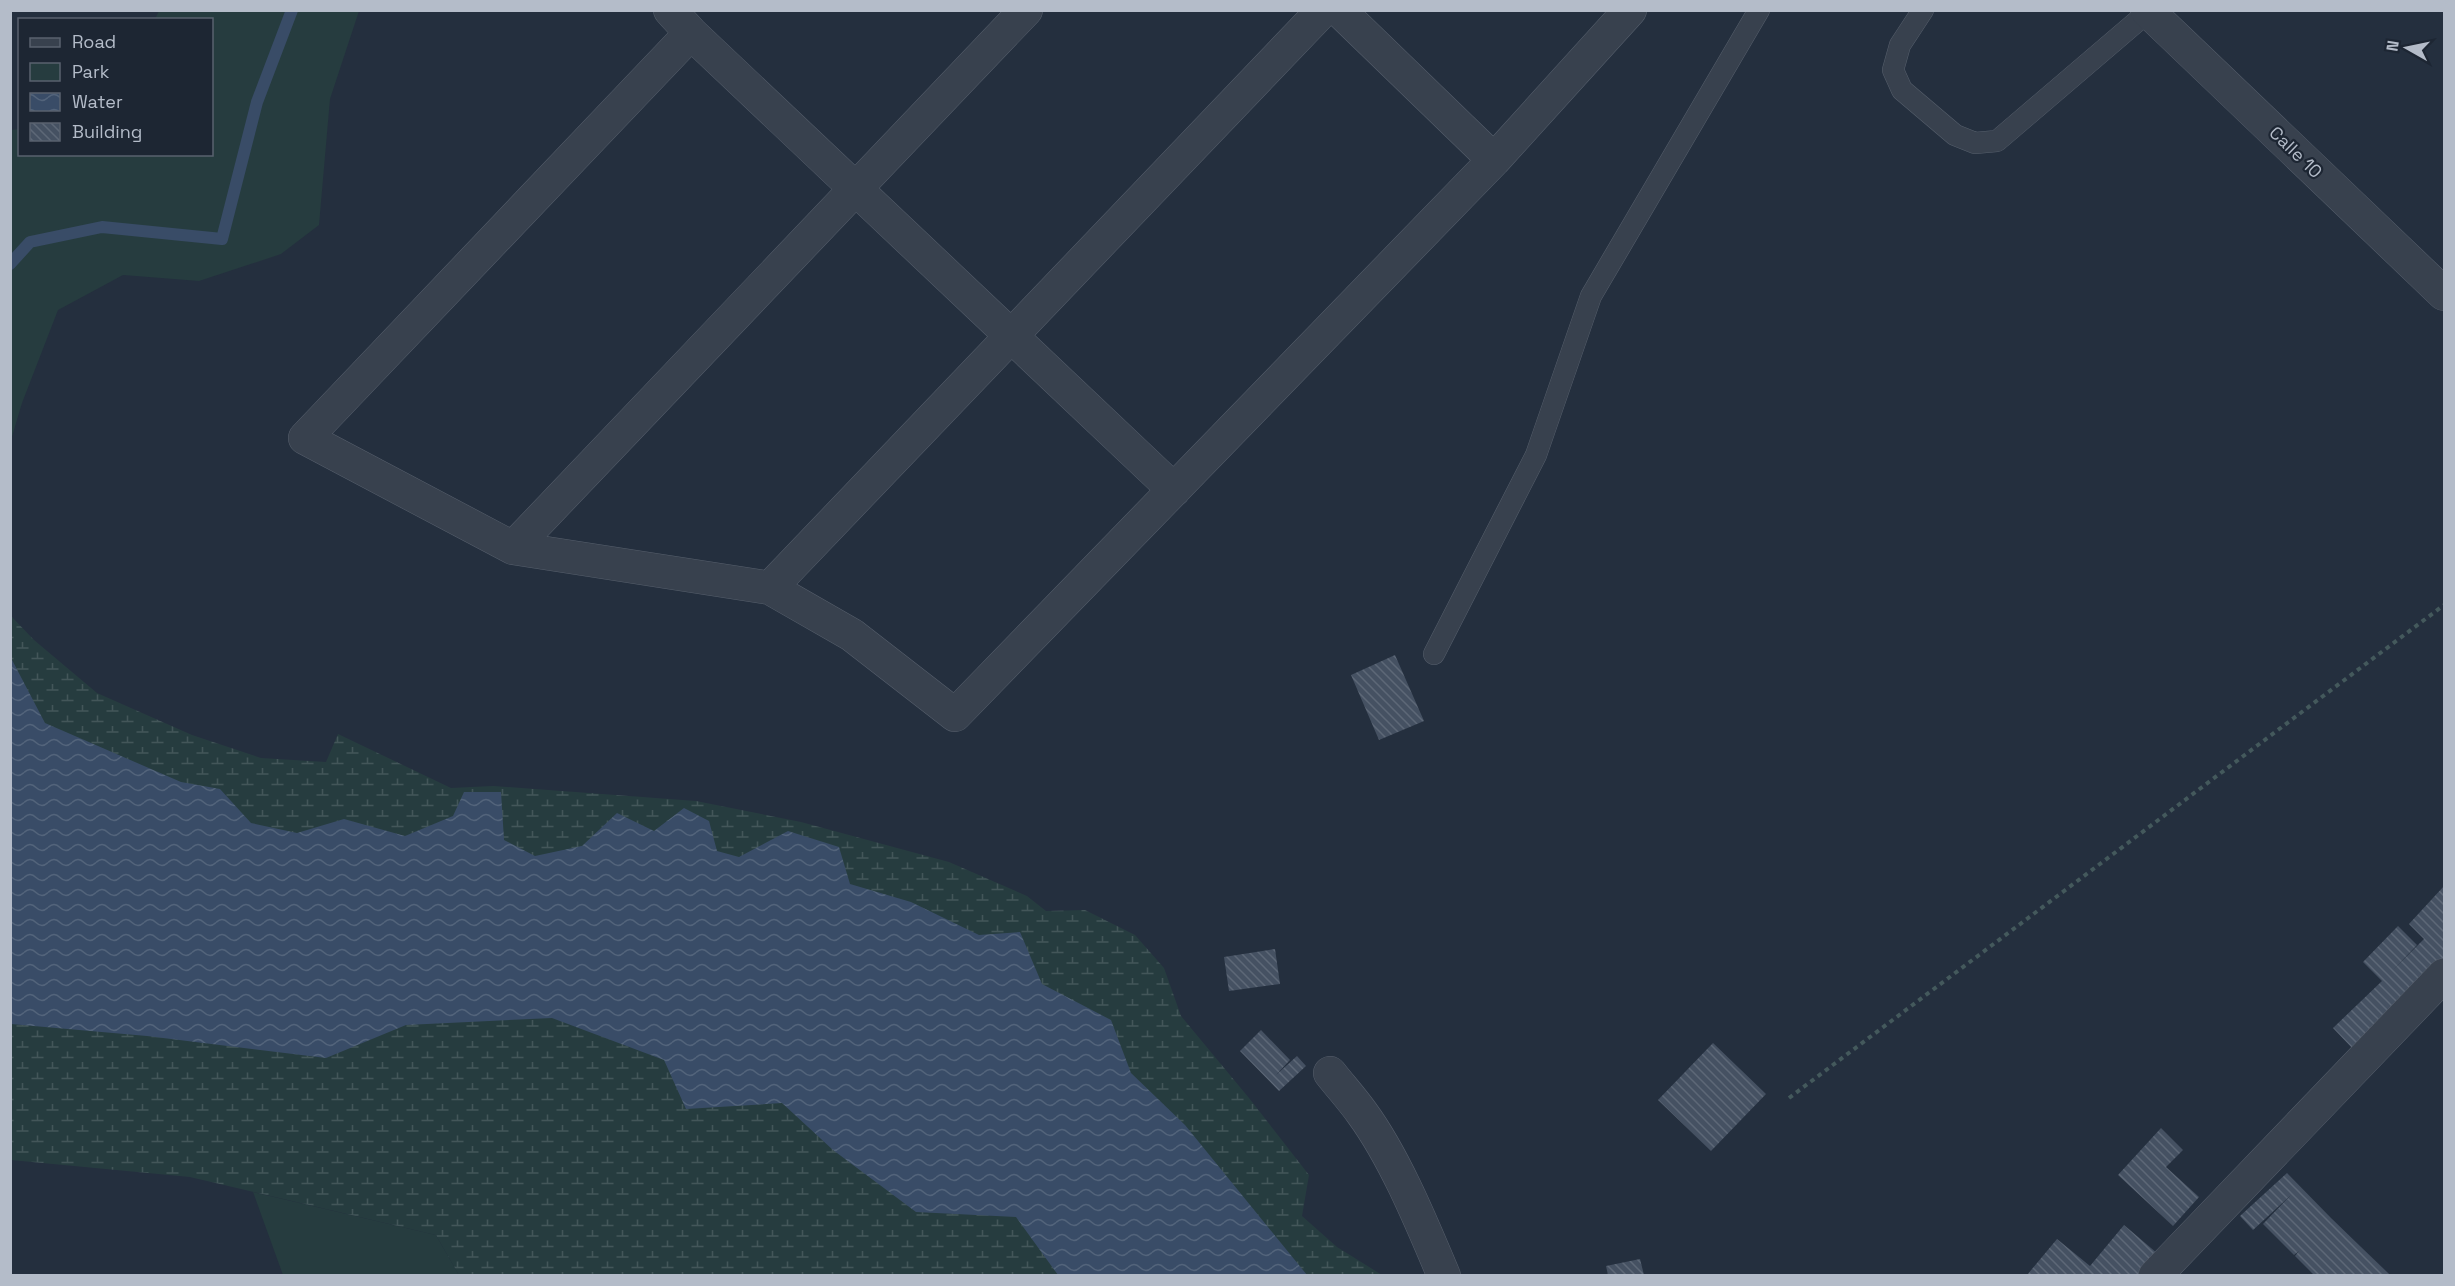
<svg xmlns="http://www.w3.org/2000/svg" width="2455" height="1286" viewBox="0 0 2455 1286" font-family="'Space Grotesk',sans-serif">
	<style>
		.green { fill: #263c3f }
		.wetland { fill: url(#wetland-marsh) }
		.water { fill: url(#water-waves) }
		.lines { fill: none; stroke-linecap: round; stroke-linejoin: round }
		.stream { stroke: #394c67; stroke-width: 12 }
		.building { fill: url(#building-back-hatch) }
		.service-casing { stroke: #565f6c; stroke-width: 22 }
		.minor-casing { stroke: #565f6c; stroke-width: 34 }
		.tertiary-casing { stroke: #565f6c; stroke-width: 34 }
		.path { stroke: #44595c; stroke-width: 4; stroke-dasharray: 4.5 4.5; stroke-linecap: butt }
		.service { stroke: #38414e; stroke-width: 21 }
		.minor { stroke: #38414e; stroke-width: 33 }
		.tertiary { stroke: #38414e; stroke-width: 33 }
		.labels { text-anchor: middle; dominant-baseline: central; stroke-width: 4.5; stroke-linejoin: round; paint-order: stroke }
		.street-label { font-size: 18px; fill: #b4bcc9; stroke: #1d2633 }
	</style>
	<defs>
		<pattern id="wetland-marsh" width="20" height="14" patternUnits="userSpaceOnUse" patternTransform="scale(1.5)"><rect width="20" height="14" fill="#263c3f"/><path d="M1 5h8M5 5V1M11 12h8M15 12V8" fill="none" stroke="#435659"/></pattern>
		<pattern id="water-waves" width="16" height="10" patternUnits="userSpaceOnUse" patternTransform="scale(1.5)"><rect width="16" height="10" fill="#394c67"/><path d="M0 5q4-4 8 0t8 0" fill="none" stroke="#53647b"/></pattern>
		<pattern id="building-back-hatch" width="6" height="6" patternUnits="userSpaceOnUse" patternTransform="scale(1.5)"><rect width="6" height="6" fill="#455162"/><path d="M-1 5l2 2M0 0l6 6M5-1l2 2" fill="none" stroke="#5d6877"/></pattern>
	</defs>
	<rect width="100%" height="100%" fill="#242f3e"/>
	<path class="green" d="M159,11H359L330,99L319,225L281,254L199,281L123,275L58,310L22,403L11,440V130L19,129L20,154H212V20L155,19Z
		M253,1192L436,1235L459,1275H283Z"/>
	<path class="wetland" d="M10,615L34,640L97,693L192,735L261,758L326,762L338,734L451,788L493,786L696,801L801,822L949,862L1027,896L1046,911L1085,910L1135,935L1164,968L1181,1016L1249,1098L1309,1175L1302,1216L1337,1247L1382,1275H459L436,1235L190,1177L11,1160Z"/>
	<path class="water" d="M11,658L45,723L181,782L220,789L251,823L297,833L344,819L405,836L453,816L464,792H501L504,840L535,856L582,846L617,813L654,831L684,808L709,821L717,851L739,857L788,831L839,847L850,884L911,902L979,935L1020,932L1042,984L1111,1020L1131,1073L1185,1125L1307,1275H1058L1016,1217L916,1212L833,1150L782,1103L686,1109L664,1060L552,1018L406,1025L326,1058L147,1036L11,1024Z"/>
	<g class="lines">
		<path class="stream" d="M10,264L30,242L102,227L222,239L257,102L292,10"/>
	</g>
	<path class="building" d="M1395,655L1424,721L1379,740L1351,675Z
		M2444,886V962L2354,1050L2333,1028L2382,981L2363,962L2398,926L2417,945L2393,970L2424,939L2409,924Z
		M1275,949L1280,984L1229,991L1224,957Z
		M1261,1030L1290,1060L1276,1075L1297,1056L1306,1066L1279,1091L1240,1051Z
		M1713,1043L1766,1094L1711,1151L1658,1100Z
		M2161,1128L2183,1150L2166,1167L2199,1197L2173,1226L2118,1175Z
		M2287,1173L2331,1218L2390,1275H2314L2295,1256L2299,1251L2294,1255L2263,1224L2291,1195L2253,1230L2240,1216Z
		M2124,1225L2158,1254L2140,1275H2027L2057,1239L2090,1266Z
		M1640,1259L1644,1275H1608L1606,1266Z"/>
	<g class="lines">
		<defs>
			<path id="service" d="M1923,10L1900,45L1893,70L1902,90L1955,135L1975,143L1997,141L2148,12
				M1434,654L1536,455L1591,296L1759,10"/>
			<path id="minor" d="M670,10L691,33L1174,490
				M1339,10L1494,160
				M691,33L305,438L513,548L770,588L852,635L955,715L1494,160L1630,10
				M513,548L1026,10
				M770,588L1323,10
				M1330,1073C1341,1087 1352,1099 1362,1113C1395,1158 1422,1224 1444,1276
				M2155,1276L2444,975"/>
			<path id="tertiary" d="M2147,10L2444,294"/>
		</defs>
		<use href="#service" class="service-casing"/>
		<use href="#minor" class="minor-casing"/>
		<use href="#tertiary" class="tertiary-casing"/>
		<path class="path" d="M1789,1098L2444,605"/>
		<use href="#service" class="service"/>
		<use href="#minor" class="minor"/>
		<use href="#tertiary" class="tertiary"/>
	</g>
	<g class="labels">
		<g class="street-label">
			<text transform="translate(2296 152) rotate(44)">Calle 10</text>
		</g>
	</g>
	<rect width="2455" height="1286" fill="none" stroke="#b4bcc9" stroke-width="24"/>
	<rect x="18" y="18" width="195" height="138" fill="#1d2633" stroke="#59626f" stroke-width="1.5"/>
	<rect x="30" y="38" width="30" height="9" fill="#38414e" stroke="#59626f" stroke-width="1.5"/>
	<text x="72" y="48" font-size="18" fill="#b4bcc9">Road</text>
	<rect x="30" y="63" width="30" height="18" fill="#263c3f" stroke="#59626f" stroke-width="1.5"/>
	<text x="72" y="78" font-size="18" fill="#b4bcc9">Park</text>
	<rect x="30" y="93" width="30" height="18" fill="url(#water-waves)" stroke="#59626f" stroke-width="1.5"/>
	<text x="72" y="108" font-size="18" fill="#b4bcc9">Water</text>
	<rect x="30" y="123" width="30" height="18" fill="url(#building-back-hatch)" stroke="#59626f" stroke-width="1.5"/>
	<text x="72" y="138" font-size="18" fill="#b4bcc9">Building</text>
	<g transform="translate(2407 48) rotate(279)" stroke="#1d2633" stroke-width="4.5" paint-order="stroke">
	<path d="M0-4.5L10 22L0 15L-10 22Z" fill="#b4bcc9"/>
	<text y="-9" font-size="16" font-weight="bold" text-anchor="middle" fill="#b4bcc9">N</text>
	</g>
</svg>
